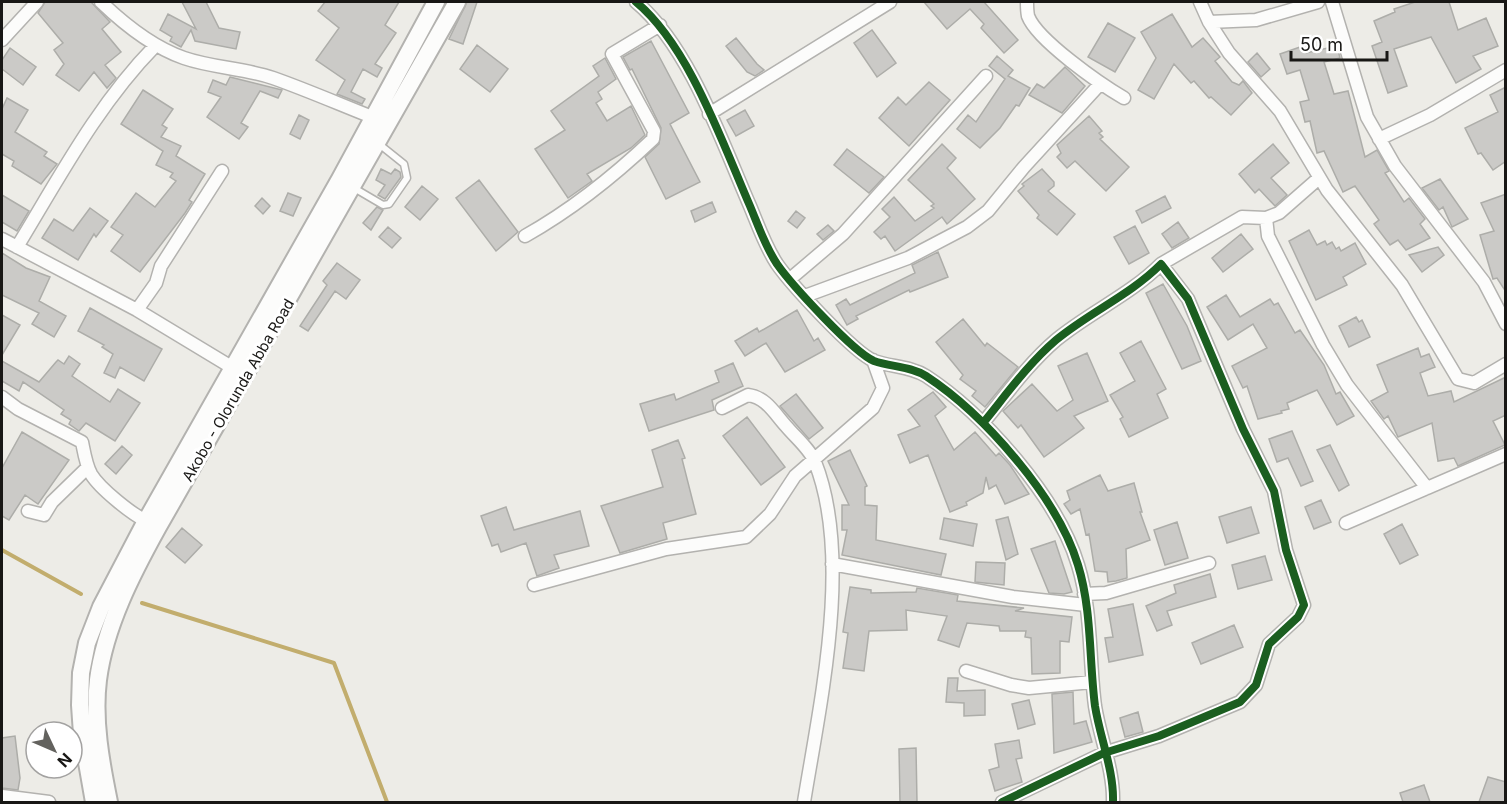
<svg xmlns="http://www.w3.org/2000/svg" width="1507" height="804" viewBox="0 0 1507 804" font-family="Inter,sans-serif">
	<style>
		.lines { fill: none; stroke-linecap: round; stroke-linejoin: round }
		.stream { stroke: #c2ad6d; stroke-width: 4 }
		.building { fill: #cbcac7; stroke: #adada9; stroke-width: 1.5 }
		.service-casing { stroke: #b3b2af; stroke-width: 9 }
		.minor-casing { stroke: #b3b2af; stroke-width: 15 }
		.secondary-casing { stroke: #b3b2af; stroke-width: 20 }
		.service { stroke: #fcfcfb; stroke-width: 6 }
		.minor { stroke: #fcfcfb; stroke-width: 12 }
		.secondary { stroke: #fcfcfb; stroke-width: 16 }
		.cycleway-casing { stroke: #fff; stroke-width: 11 }
		.cycleway { stroke: #1b5e20; stroke-width: 8 }
		.labels { text-anchor: middle; dominant-baseline: central; stroke-width: 6; stroke-linejoin: round; paint-order: stroke }
		.street-label { font-size: 15px; fill: #181715; stroke: #fff }
	</style>
	<rect width="100%" height="100%" fill="#edece7"/>
	<g class="lines">
		<path class="stream" d="M2,550L81,594
			M142,603L334,663L387,802"/>
	</g>
	<path class="building" d="M45,2H91L110,22L102,29L121,52L105,65L116,78L107,88L94,72L79,91L56,75L64,64L54,50L63,43L38,13Z
		M182,2H206L219,28L240,32L236,49L195,41L191,30L181,47L170,41L172,37L160,30L168,14L196,29Z
		M325,2H399L385,25L396,33L375,64L382,68L377,77L363,69L351,92L365,99L362,104L337,94L345,80L316,60L339,28L318,11Z
		M467,2H477L463,44L449,39Z
		M924,2H984L1018,40L1004,53L981,28L984,24L970,9L947,29Z
		M1415,2H1449L1458,30L1486,18L1498,46L1473,56L1481,69L1456,83L1431,37L1394,49L1407,86L1388,93L1372,46L1382,42L1374,21L1395,12L1394,9Z
		M1172,14L1192,47L1203,38L1220,57L1215,61L1232,82L1239,85L1243,81L1252,93L1231,115L1211,97L1209,98L1194,81L1191,83L1174,64L1154,99L1138,90L1156,58L1141,32Z
		M1108,23L1135,38L1115,72L1088,57Z
		M872,30L896,63L877,77L854,43Z
		M736,38L757,64L764,70L755,76L747,72L726,46Z
		M651,41L689,113L670,124L700,182L666,199L645,157L659,144L661,128L632,69L630,70L623,57Z
		M477,45L508,69L490,92L460,69Z
		M1303,46L1306,53L1337,46L1340,58L1324,62L1334,94L1348,91L1365,157L1377,150L1389,171L1385,173L1404,202L1409,198L1425,219L1420,224L1430,238L1406,250L1398,240L1390,245L1374,224L1379,220L1355,186L1343,192L1324,151L1317,153L1310,121L1305,122L1300,102L1309,100L1300,70L1287,74L1280,54Z
		M10,48L36,67L23,85L2,69V60Z
		M1257,53L1270,69L1261,77L1248,62Z
		M997,56L1013,70L1008,76L1030,88L1019,106L1016,105L1000,128L980,148L957,129L968,115L976,122L1005,79L989,66Z
		M605,58L616,79L598,92L602,99L596,103L607,121L631,106L645,135L631,148L587,174L592,181L568,198L535,149L565,130L551,111L599,76L593,66Z
		M1065,67L1085,86L1062,113L1029,95L1037,84L1044,88Z
		M230,77L282,90L278,98L260,91L241,123L248,127L239,139L207,117L221,97L208,92L213,80L226,85Z
		M929,82L950,100L909,146L879,118L898,97L906,105Z
		M1506,87V161L1493,170L1481,153L1478,154L1465,128L1498,112L1490,95Z
		M143,90L173,109L162,125L167,128L161,137L181,146L176,156L205,174L189,200L192,202L185,213L140,272L111,251L123,235L111,227L136,193L155,207L176,181L170,177L173,173L156,165L163,151L121,124Z
		M7,98L28,110L15,132L47,152L44,156L57,164L41,184L12,166L14,161L2,154V109Z
		M745,110L754,126L736,136L727,120Z
		M299,115L309,120L300,139L290,134Z
		M1089,116L1102,131L1099,133L1103,137L1100,139L1129,167L1106,191L1075,161L1067,168L1057,157L1061,153L1057,145Z
		M942,144L956,158L947,168L975,199L947,224L942,217L895,251L885,236L881,239L874,232L890,217L882,209L894,197L915,221L934,208L931,206L934,204L908,180Z
		M1273,144L1289,163L1271,178L1287,195L1275,206L1259,189L1255,193L1239,174Z
		M847,149L884,177L869,193L834,165Z
		M381,169L391,174L395,169L400,172L401,177L385,199L378,195L385,185L376,180Z
		M1042,169L1054,182V186L1048,191L1075,214L1057,235L1037,218L1039,215L1018,191L1024,186L1022,184Z
		M1440,179L1468,219L1452,227L1443,207L1439,210L1422,188Z
		M479,180L518,232L496,251L456,198Z
		M422,186L438,199L420,220L405,207Z
		M288,193L301,198L293,216L280,211Z
		M1506,194V292L1497,278L1493,279L1480,235L1494,231L1481,203Z
		M2,195L29,211L17,231L2,222Z
		M1165,196L1171,208L1142,223L1136,211Z
		M262,198L270,206L263,214L255,206Z
		M712,202L716,212L695,222L691,211Z
		M377,207L383,210L371,230L363,223Z
		M90,208L108,221L96,237L94,234L78,260L42,238L54,219L73,231Z
		M796,211L805,218L797,228L788,221Z
		M1178,222L1189,238L1172,248L1162,234Z
		M828,225L834,231L823,240L817,234Z
		M1135,226L1149,253L1129,264L1114,237Z
		M388,227L401,238L392,248L379,237Z
		M1309,230L1317,245L1325,241L1327,245L1332,242L1336,249L1339,247L1341,251L1355,243L1366,264L1343,277L1347,285L1316,300L1289,241Z
		M1241,234L1253,249L1223,272L1212,258Z
		M1438,247L1444,255L1422,272L1409,255Z
		M938,252L948,277L910,292L909,290L856,316L858,319L847,325L836,305L846,299L850,305L915,273L912,265Z
		M2,253L26,268L50,277L39,301L66,316L54,337L32,324L39,313L2,295Z
		M337,263L360,280L346,299L335,291L308,331L300,326L327,285L323,281Z
		M1163,284L1187,326L1201,361L1182,369L1146,293Z
		M1226,295L1240,317L1270,299L1274,305L1278,303L1295,333L1300,330L1324,365L1336,394L1340,392L1354,416L1337,425L1317,390L1287,403L1289,409L1281,411L1282,413L1258,419L1247,386L1243,388L1232,366L1267,348L1253,324L1228,340L1207,307Z
		M90,308L162,349L144,381L120,367L115,378L104,373L113,354L102,347L104,345L78,331Z
		M797,310L814,341L818,338L825,350L785,372L766,343L745,356L735,341L757,328L759,332Z
		M2,315L20,325L2,355Z
		M1356,317L1359,322L1362,320L1370,337L1349,347L1339,326Z
		M963,319L985,346L987,343L1018,367L985,407L972,396L976,391L960,379L963,375L936,342Z
		M1141,341L1166,389L1157,394L1168,418L1129,437L1120,419L1123,417L1110,395L1135,381L1120,353Z
		M1418,348L1421,357L1429,354L1435,367L1420,373L1428,396L1451,391L1454,402L1506,377V415L1493,421L1505,445L1458,466L1454,458L1438,461L1432,423L1398,437L1388,416L1384,419L1371,401L1388,392L1377,365Z
		M1087,353L1108,401L1074,416L1084,428L1044,457L1021,425L1018,428L1003,411L1032,384L1057,411L1073,400L1058,366Z
		M69,356L80,364L72,376L110,402L118,389L140,403L115,441L86,423L79,431L69,424L71,420L61,414L64,410L23,382L19,391L2,381V361L39,382L56,362L58,360L64,364Z
		M733,363L743,386L712,400L714,410L649,431L640,404L674,394L676,400L719,382L715,371Z
		M933,392L946,407L935,416L954,450L975,432L996,456L999,453L1010,465L1029,494L1005,504L996,485L989,489L986,477L983,493L966,502L967,505L950,512L928,455L910,463L898,435L920,426L908,410Z
		M796,394L823,428L809,439L780,406Z
		M747,417L785,467L761,485L723,436Z
		M1292,431L1313,481L1301,486L1288,458L1277,462L1269,439Z
		M22,432L69,460L38,504L25,495L9,520L2,516V468Z
		M678,440L685,458L682,459L696,514L663,523L667,539L620,553L601,506L663,487L652,450Z
		M1330,445L1349,485L1339,491L1317,450Z
		M122,446L132,455L116,474L105,464Z
		M850,450L867,486L865,487V505L877,506L876,540L946,554L941,575L842,555L847,530H842V505H849L828,461Z
		M1100,475L1108,491L1134,483L1142,512H1140L1150,540L1126,549L1127,578L1116,581L1108,582L1107,572L1095,571L1089,534L1086,535L1080,509L1071,514L1064,504L1070,500L1067,491Z
		M1321,500L1331,522L1314,529L1305,507Z
		M506,507L514,530L580,511L589,546L554,555L559,568L537,576L526,543L501,552L498,544L492,546L481,516Z
		M1251,507L1259,533L1227,543L1219,517Z
		M1008,517L1018,554L1006,560L996,520Z
		M944,518L977,524L973,546L940,539Z
		M1177,522L1188,558L1165,565L1154,530Z
		M1402,524L1418,555L1400,564L1384,534Z
		M182,528L202,545L185,563L166,547Z
		M1055,541L1072,592L1064,594L1049,593L1031,549Z
		M1265,556L1272,580L1238,589L1232,565Z
		M976,562L1005,563L1004,585L975,582Z
		M1210,574L1216,597L1167,611L1172,625L1157,631L1146,606L1176,593L1174,585Z
		M850,587L871,590V593L916,592L917,588L958,595L957,601L1024,608L1015,611L1072,617L1069,642L1060,641V673L1032,674L1031,638L1025,637L1026,631H1000L999,626L967,623L959,647L938,640L947,616L906,610L907,630L869,631L864,671L843,668L848,633L843,632Z
		M1133,604L1143,655L1109,662L1105,638L1113,637L1108,609Z
		M1234,625L1243,647L1201,664L1192,643Z
		M948,678H958L957,691L985,690V715L964,716V703L946,702Z
		M1073,692L1074,724L1086,721L1092,742L1054,753L1052,694Z
		M1029,700L1035,724L1018,729L1012,704Z
		M1138,712L1143,732L1125,737L1120,718Z
		M15,736L20,778L18,790L2,788V738Z
		M1019,740L1022,758L1016,759L1022,782L995,791L989,770L999,767L995,744Z
		M916,748L917,802H900L899,749Z
		M1488,777L1506,782V802H1479Z
		M1424,785L1430,802H1403L1400,793Z"/>
	<g class="lines">
		<defs>
			<path id="service" d="M354,188L383,205L389,204L407,178L404,164L379,144"/>
			<path id="minor" d="M101,2C125,25 152,47 184,58C213,68 244,68 273,78C307,90 339,104 372,117
				M636,2C689,46 722,142 750,206C758,225 765,246 777,264C791,284 853,352 874,361C891,367 910,366 926,376C984,414 1058,498 1078,565C1092,610 1089,660 1095,706C1100,738 1114,770 1113,802
				M1027,2C1027,6 1027,11 1028,16C1037,40 1100,84 1124,98
				M1200,2L1209,22L1229,53L1280,111L1327,190L1402,285L1458,379L1474,383L1506,364
				M1332,2L1367,117L1395,166L1484,282L1506,324
				M1209,22L1256,20L1318,2
				M2,40L37,2
				M709,114L890,2
				M1379,139L1430,115L1506,70
				M1266,218L1268,236L1323,345L1347,385L1427,488
				M525,236C573,209 613,177 653,139L654,131L612,54L660,25
				M2,239L137,310L233,368
				M17,247C59,178 98,104 155,46
				M1161,264L1242,217L1266,218L1279,213L1319,178
				M790,279L843,234L986,76
				M805,296L908,258L967,227L988,211L1024,167L1100,84
				M137,310L156,283L161,266L222,171
				M2,397L18,409L82,442C84,452 86,465 91,474C100,489 132,514 146,521
				M722,408L748,395C766,397 775,414 786,426C795,437 810,449 815,462C853,558 820,703 804,802
				M983,423C1006,395 1028,364 1056,340C1090,312 1130,295 1161,264L1188,299L1243,429L1274,491L1286,550L1304,605L1298,617L1269,644L1256,685L1240,702L1159,736L1104,753L1002,802
				M28,511L44,515L52,502L88,467
				M1346,523L1506,454
				M832,564L1013,597L1086,605
				M534,585L666,549L746,537L770,514L795,476L873,408L883,388L873,360
				M1084,594L1106,593L1209,563
				M966,671L1011,685L1029,688L1092,682
				M2,796L49,802"/>
			<path id="secondary" d="M94,802L82,734L80,705L81,673L87,643L101,607L146,521L340,179L436,2
				M109,802C101,763 93,720 98,680C105,626 132,574 158,527L457,2"/>
		</defs>
		<use href="#service" class="service-casing"/>
		<use href="#minor" class="minor-casing"/>
		<use href="#secondary" class="secondary-casing"/>
		<use href="#service" class="service"/>
		<use href="#minor" class="minor"/>
		<use href="#secondary" class="secondary"/>
		<defs>
			<path id="cycleway" d="M636,2C689,46 722,142 750,206C758,225 765,246 777,264C791,284 853,352 874,361C891,367 910,366 926,376C984,414 1058,498 1078,565C1092,610 1089,660 1095,706C1100,738 1114,770 1113,802
				M983,423C1006,395 1028,364 1056,340C1090,312 1130,295 1161,264L1188,299L1243,429L1274,491L1286,550L1304,605L1298,617L1269,644L1256,685L1240,702L1159,736L1104,753L1002,802"/>
		</defs>
		<use href="#cycleway" class="cycleway-casing"/>
		<use href="#cycleway" class="cycleway"/>
	</g>
	<g class="labels">
		<g class="street-label">
			<text transform="translate(238 390) rotate(-60)">Akobo - Olorunda Abba Road</text>
		</g>
	</g>
	<rect width="1507" height="804" fill="none" stroke="#181715" stroke-width="6"/>
	<g transform="translate(54 750) rotate(134)"><circle r="28" fill="#ffffff" stroke="#a3a2a1" stroke-width="1.5"/>
	<path d="M0-4.5L10 22L0 15L-10 22Z" fill="#63625e"/>
	<text y="-9" font-size="16" font-weight="bold" text-anchor="middle" fill="#181715">N</text>
	</g>
	<path d="M1291 51v9h96v-9" fill="none" stroke="#181715" stroke-width="3"/>
	<text x="1300" y="51" font-size="18" fill="#181715" stroke="#ffffff" stroke-width="4.5" paint-order="stroke">50 m</text>
</svg>
